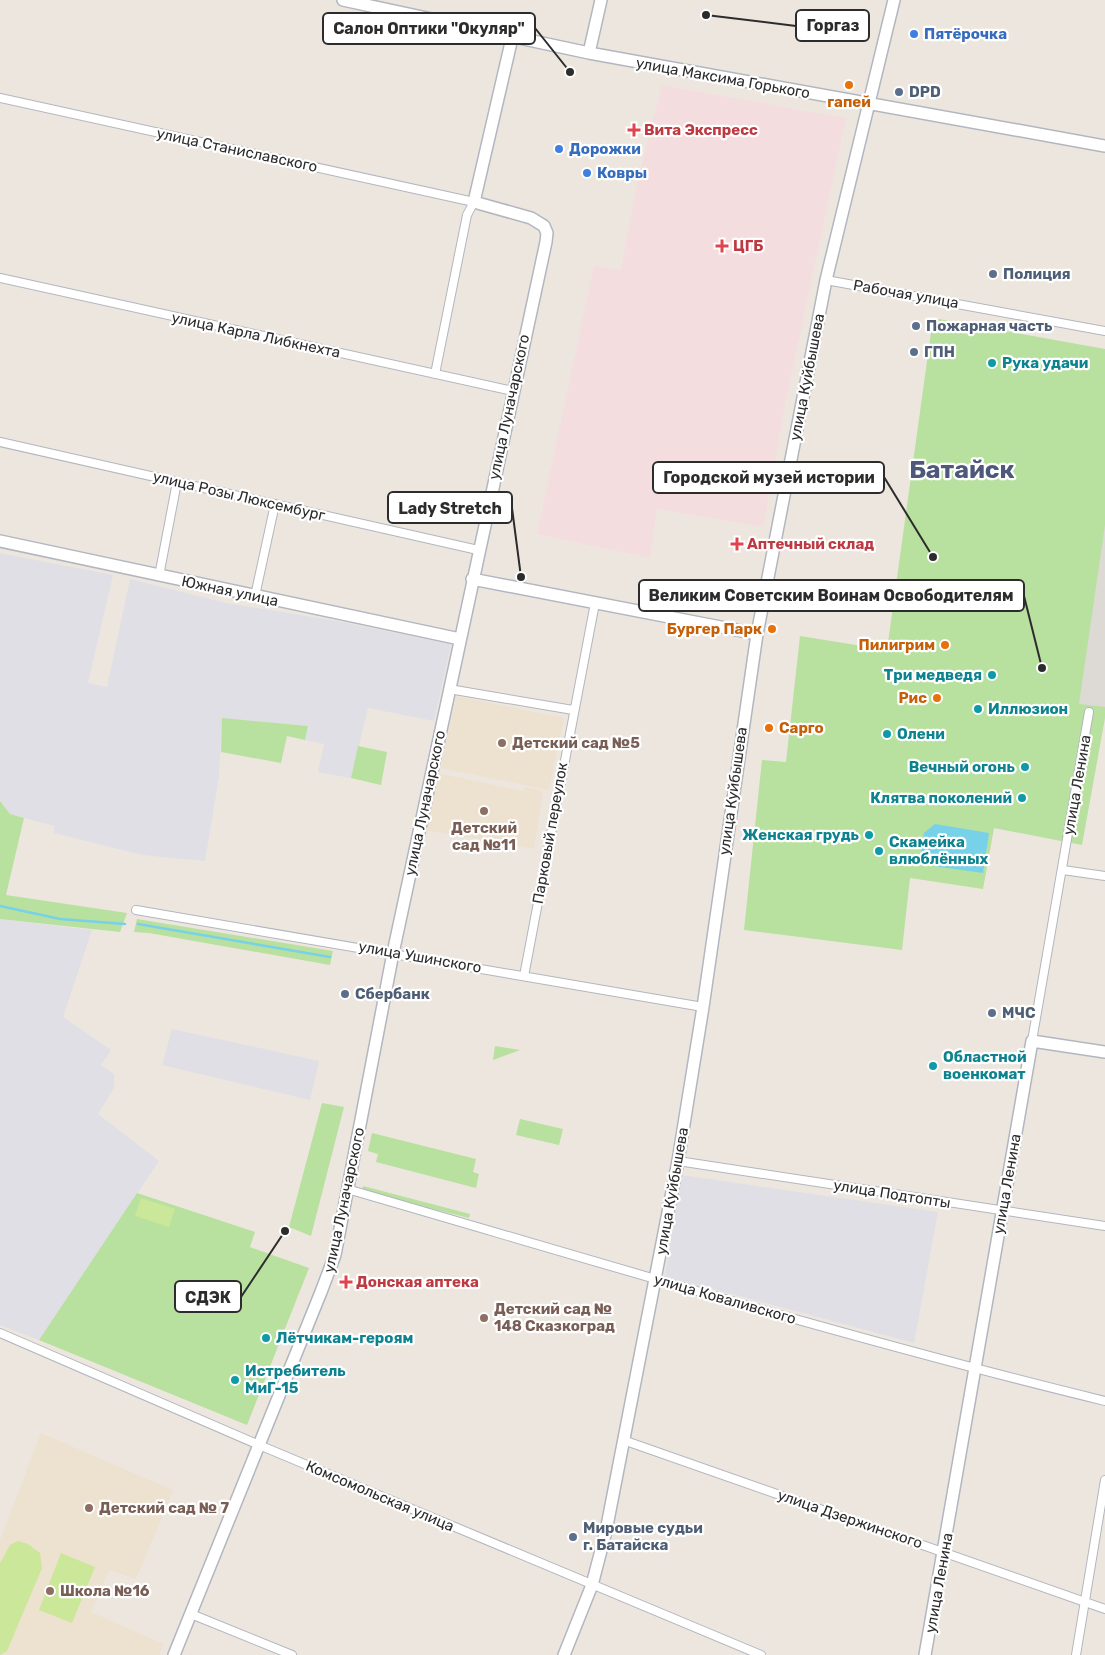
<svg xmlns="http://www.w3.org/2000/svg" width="1105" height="1655" viewBox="0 0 1105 1655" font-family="Rubik,sans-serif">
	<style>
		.industrial { fill: #e0dfe6 }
		.education { fill: #ede2cf }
		.medical { fill: #f3dddf }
		.green { fill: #b8e09e }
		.pitch { fill: #cbe79a }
		.plaza { fill: #ddd9d5 }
		.water { fill: #77d1e9 }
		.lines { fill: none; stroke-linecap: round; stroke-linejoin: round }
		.stream { stroke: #77d1e9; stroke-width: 2.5 }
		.street-casing { stroke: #b2b6be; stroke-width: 10 }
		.secondary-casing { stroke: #b2b6be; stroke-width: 14 }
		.street { stroke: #fff; stroke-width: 8 }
		.secondary { stroke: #fff; stroke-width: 11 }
		.shop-dot { fill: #3f7fe0; stroke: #fff; stroke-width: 2 }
		.food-dot { fill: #e8710a; stroke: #fff; stroke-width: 2 }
		.service-dot { fill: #5c6f8a; stroke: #fff; stroke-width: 2 }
		.health-dot { fill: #e0444e; stroke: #fff; stroke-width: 2 }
		.culture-dot { fill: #0f9aa8; stroke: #fff; stroke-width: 2 }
		.education-dot { fill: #8d6e63; stroke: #fff; stroke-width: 2 }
		.labels { text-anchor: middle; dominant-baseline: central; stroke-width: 4.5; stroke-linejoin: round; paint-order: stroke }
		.shop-label { font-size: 15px; font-weight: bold; fill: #366cbe; stroke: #fff; text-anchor: start }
		.street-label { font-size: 15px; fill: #2c2c2c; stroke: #fff }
		.service-label { font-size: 15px; font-weight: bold; fill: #4e5e75; stroke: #fff; text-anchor: start }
		.food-label { font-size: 15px; font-weight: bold; fill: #c56008; stroke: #fff; text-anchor: end }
		.health-label { font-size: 15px; font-weight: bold; fill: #be3a42; stroke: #fff; text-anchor: start }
		.culture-label { font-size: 15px; font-weight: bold; fill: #0d838f; stroke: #fff; text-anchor: start }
		.education-label { font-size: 15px; font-weight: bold; fill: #785e54; stroke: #fff; text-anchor: start }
		.town-label { font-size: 25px; font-weight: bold; fill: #4e587b; stroke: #fff }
		.leader { fill: none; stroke: #2c2c2c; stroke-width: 2 }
		.callout-dot { fill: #2c2c2c; stroke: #fff; stroke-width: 2 }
		.callout { fill: #fff; stroke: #2c2c2c; stroke-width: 2 }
		.callout-label { font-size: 16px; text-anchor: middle; font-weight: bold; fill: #2c2c2c }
	</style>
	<rect width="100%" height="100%" fill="#ede6df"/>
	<path class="industrial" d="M0,553L113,575L88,683L107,687L130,579L226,603L331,620L451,644L434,721L368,708L351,778L318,772L324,744L305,740L308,726L222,719L219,777L205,861L142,855L54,833V826L10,814L0,801Z
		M0,919L92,930L63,1017L111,1050L101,1065L114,1074V1088L98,1114L159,1161L39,1340L0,1325Z
		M172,1029L319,1061L310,1100L162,1065Z
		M681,1175L938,1212L914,1343L665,1276Z"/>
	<path class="education" d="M456,696L564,718L549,790L441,768Z
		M436,773L524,791L525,787L543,791L534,849L425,830Z
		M41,1433L173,1490L136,1579L109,1570L91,1612L164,1644L159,1655H0V1540Z"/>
	<path class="medical" d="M662,85L846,118L785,405L763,527L657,509L650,558L537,534L594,266L621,270L637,184Z"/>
	<path class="green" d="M933,318L1105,349V718L1082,845L994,828L983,889L910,878L902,950L744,930L762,760L786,762L800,636L887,650Z
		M222,718L308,726L305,740L287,736L281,763L221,752Z
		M358,746L387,752L381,785L351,778Z
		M0,801L10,814L24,818L6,895L127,913L120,932L0,919Z
		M137,919L333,951L330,965L149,933L134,932Z
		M495,1046L520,1050L493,1060Z
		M322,1103L344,1107L311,1236L289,1227Z
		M520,1119L563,1129L559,1145L516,1135Z
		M372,1133L476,1159L473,1172L479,1174L476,1188L376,1162L378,1154L368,1151Z
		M363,1186L470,1214L469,1218L362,1191Z
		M137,1193L255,1232L250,1247L309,1268L247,1425L39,1340Z"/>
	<path class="pitch" d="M141,1198L175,1209L169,1227L135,1216Z
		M18,1541L28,1544L40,1553L42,1568L7,1651L0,1655V1563L10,1545Z
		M61,1553L95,1567L72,1623L39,1610Z"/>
	<path class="plaza" d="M1105,525V707L1079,704Z"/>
	<path class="water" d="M935,824L989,833L983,873L919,864L924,833Z"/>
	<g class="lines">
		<path class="stream" d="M0,906L60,919L125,924
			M138,924L330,957"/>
		<defs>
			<path id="street" d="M0,98L474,202L467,215L435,374
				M0,278L513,391
				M826,280L1105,331
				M0,442L478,550
				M159,576L177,482
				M255,596L275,504
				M449,689L573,710
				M1063,870L1105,876
				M136,910L703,1007
				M524,976L595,603
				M1032,1041L1089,712
				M678,1161L1105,1226
				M347,1189C599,1262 850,1339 1105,1401
				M0,1333L259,1445L761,1655
				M623,1440L1105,1609
				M191,1614L292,1655
				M1076,1655L1105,1480"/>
			<path id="secondary" d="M343,0L589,53L1105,146
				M589,53L601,0
				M0,541L460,639
				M472,579L757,634
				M174,1655L321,1292L335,1255L393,953L546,242L547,233L544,226L531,218L474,202L512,38
				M564,1655L592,1585L606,1531L678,1161L703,1007L757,634L826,280L894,0
				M925,1655L1032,1041L1105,1052"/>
		</defs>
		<use href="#street" class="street-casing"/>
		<use href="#secondary" class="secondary-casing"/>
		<use href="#street" class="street"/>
		<use href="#secondary" class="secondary"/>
	</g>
	<g class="shop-dot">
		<circle cx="914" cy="34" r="5"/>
		<circle cx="559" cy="149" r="5"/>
		<circle cx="587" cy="173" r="5"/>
	</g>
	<g class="food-dot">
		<circle cx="849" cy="85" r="5"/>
		<circle cx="772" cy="629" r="5"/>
		<circle cx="945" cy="645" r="5"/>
		<circle cx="937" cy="698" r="5"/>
		<circle cx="769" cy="728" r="5"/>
	</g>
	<g class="service-dot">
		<circle cx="899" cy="92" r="5"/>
		<circle cx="993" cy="274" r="5"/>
		<circle cx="916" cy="326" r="5"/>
		<circle cx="914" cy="352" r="5"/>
		<circle cx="345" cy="994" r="5"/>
		<circle cx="992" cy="1013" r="5"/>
		<circle cx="573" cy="1537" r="5"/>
	</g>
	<g class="health-dot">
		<path d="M631.5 122.5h5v5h5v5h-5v5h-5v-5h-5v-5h5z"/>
		<path d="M719.5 238.5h5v5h5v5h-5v5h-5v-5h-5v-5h5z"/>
		<path d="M734.5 536.5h5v5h5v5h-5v5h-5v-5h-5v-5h5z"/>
		<path d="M343.5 1274.5h5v5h5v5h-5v5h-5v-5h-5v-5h5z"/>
	</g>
	<g class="culture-dot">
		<circle cx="992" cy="363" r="5"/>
		<circle cx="992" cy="675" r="5"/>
		<circle cx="978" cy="709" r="5"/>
		<circle cx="887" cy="734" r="5"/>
		<circle cx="1025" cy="767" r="5"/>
		<circle cx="1022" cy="798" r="5"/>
		<circle cx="869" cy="835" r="5"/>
		<circle cx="879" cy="851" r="5"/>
		<circle cx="933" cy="1066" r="5"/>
		<circle cx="266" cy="1338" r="5"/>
		<circle cx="235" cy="1380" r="5"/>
	</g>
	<g class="education-dot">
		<circle cx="502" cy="743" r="5"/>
		<circle cx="484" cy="811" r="5"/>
		<circle cx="484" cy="1318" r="5"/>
		<circle cx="89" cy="1508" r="5"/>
		<circle cx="50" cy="1591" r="5"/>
	</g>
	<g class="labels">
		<g class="shop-label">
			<text x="924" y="34">Пятёрочка</text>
			<text x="569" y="149">Дорожки</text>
			<text x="597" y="173">Ковры</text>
		</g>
		<g class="street-label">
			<text transform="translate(723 78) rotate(10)">улица Максима Горького</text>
			<text transform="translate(237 150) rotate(12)">улица Станиславского</text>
			<text transform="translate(906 294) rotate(10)">Рабочая улица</text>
			<text transform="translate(256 335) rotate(12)">улица Карла Либкнехта</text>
			<text transform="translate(807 377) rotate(-79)">улица Куйбышева</text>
			<text transform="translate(509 407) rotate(-78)">улица Луначарского</text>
			<text transform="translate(239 496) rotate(13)">улица Розы Люксембург</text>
			<text transform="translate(230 591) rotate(12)">Южная улица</text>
			<text transform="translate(1077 785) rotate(-80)">улица Ленина</text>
			<text transform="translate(733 791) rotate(-82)">улица Куйбышева</text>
			<text transform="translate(425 803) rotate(-78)">улица Луначарского</text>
			<text transform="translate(550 833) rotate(-80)">Парковый переулок</text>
			<text transform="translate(420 957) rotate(10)">улица Ушинского</text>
			<text transform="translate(1007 1184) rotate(-80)">улица Ленина</text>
			<text transform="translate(672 1191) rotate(-80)">улица Куйбышева</text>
			<text transform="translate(892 1194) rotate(9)">улица Подтопты</text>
			<text transform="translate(344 1200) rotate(-78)">улица Луначарского</text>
			<text transform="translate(725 1299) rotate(16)">улица Коваливского</text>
			<text transform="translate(380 1496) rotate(23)">Комсомольская улица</text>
			<text transform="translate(850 1519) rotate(19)">улица Дзержинского</text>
			<text transform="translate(939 1583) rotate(-80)">улица Ленина</text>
		</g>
		<g class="service-label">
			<text x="909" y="92">DPD</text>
			<text x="1003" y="274">Полиция</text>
			<text x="926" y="326">Пожарная часть</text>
			<text x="924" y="352">ГПН</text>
			<text x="355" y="994">Сбербанк</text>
			<text x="1002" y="1013">МЧС</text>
			<text x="583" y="1528">Мировые судьи<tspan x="583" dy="17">г. Батайска</tspan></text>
		</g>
		<g class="food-label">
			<text x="849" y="102" text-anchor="middle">гапей</text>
			<text x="762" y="629">Бургер Парк</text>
			<text x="935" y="645">Пилигрим</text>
			<text x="927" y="698">Рис</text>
			<text x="779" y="728" text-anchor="start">Сарго</text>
		</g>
		<g class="health-label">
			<text x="644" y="130">Вита Экспресс</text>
			<text x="733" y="246">ЦГБ</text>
			<text x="747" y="544">Аптечный склад</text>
			<text x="356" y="1282">Донская аптека</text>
		</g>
		<g class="culture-label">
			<text x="1002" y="363">Рука удачи</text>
			<text x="982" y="675" text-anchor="end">Три медведя</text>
			<text x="988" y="709">Иллюзион</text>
			<text x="897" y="734">Олени</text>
			<text x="1015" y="767" text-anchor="end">Вечный огонь</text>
			<text x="1012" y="798" text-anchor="end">Клятва поколений</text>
			<text x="859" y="835" text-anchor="end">Женская грудь</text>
			<text x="889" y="842">Скамейка<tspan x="889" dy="17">влюблённых</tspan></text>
			<text x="943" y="1057">Областной<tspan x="943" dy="17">военкомат</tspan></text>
			<text x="276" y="1338">Лётчикам-героям</text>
			<text x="245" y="1371">Истребитель<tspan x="245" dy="17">МиГ-15</tspan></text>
		</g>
		<g class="education-label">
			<text x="512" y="743">Детский сад №5</text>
			<text x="484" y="828" text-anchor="middle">Детский<tspan x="484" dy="17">сад №11</tspan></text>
			<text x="494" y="1309">Детский сад №<tspan x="494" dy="17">148 Сказкоград</tspan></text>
			<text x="99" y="1508">Детский сад № 7</text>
			<text x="60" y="1591">Школа №16</text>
		</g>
		<g class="town-label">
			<text x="962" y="469">Батайск</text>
		</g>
	</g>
	<path class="leader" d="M706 15L796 26M570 72L535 28M933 557L884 477M521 577L512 508M1042 668L1024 596M285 1231L241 1297"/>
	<g class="callout-dot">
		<circle cx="706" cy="15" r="5"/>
		<circle cx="570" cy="72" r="5"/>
		<circle cx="933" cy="557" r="5"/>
		<circle cx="521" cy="577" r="5"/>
		<circle cx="1042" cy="668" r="5"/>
		<circle cx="285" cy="1231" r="5"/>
	</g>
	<g class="callout">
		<rect x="796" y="10" width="73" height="31" rx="5"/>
		<rect x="323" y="13" width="212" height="31" rx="5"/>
		<rect x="653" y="462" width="231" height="31" rx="5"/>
		<rect x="388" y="492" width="124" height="31" rx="5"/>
		<rect x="639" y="580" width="385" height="31" rx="5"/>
		<rect x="175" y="1281" width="66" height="31" rx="5"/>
	</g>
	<g class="callout-label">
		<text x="833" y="31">Горгаз</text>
		<text x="429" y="34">Салон Оптики "Окуляр"</text>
		<text x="769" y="483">Городской музей истории</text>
		<text x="450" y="514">Lady Stretch</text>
		<text x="831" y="601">Великим Советским Воинам Освободителям</text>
		<text x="208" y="1303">СДЭК</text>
	</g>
</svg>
